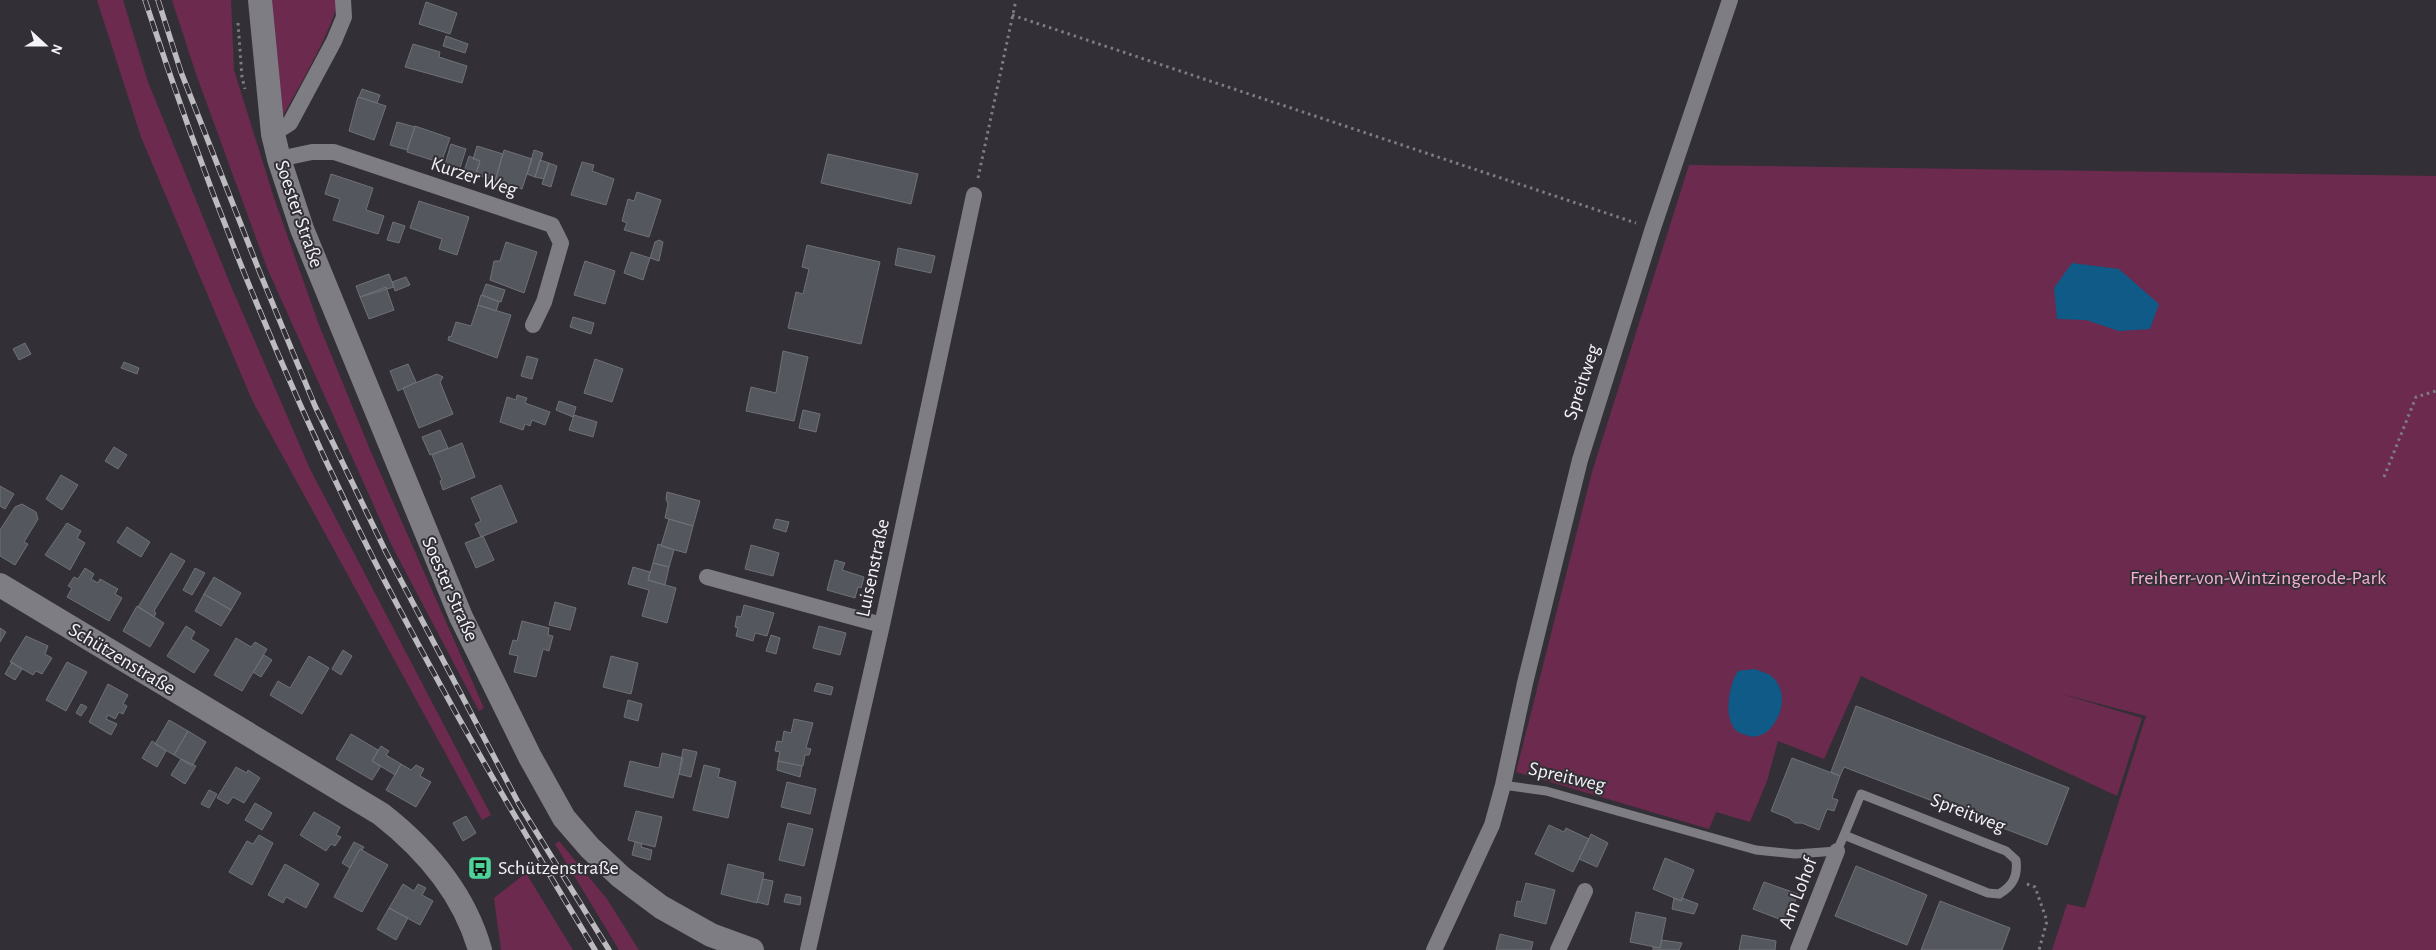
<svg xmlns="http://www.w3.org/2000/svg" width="2436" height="950" viewBox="0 0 2436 950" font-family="'Alegreya Sans',sans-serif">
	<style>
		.green { fill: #6c2a4e }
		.water { fill: #0f5a87 }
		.building { fill: #54575d; stroke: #6e7177 }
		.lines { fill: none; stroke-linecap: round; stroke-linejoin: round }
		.path { stroke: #7e7c81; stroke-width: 3; stroke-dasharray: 2.5 4; stroke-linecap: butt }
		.lane { stroke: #7f7d84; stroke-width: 9 }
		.street { stroke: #7f7d84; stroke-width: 16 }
		.secondary { stroke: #7f7d84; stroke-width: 24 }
		.rail-casing { stroke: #bcbbbf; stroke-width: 5.5 }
		.rail { stroke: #323036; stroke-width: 4; stroke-dasharray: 11; stroke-linecap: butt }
		.labels { text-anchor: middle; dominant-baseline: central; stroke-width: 4; stroke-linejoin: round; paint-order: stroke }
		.street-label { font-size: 20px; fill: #f4f3f7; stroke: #323036 }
		.park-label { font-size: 20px; fill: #f5aed0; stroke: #323036 }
		.poi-label { font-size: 20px; fill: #f4f3f7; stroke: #323036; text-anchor: start }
	</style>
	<rect width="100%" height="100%" fill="#323036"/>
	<path class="green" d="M97,0H123L148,82L231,286L310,469L491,815L482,820L252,400L141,137Z
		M172,0H231L234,70L274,198L319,325L371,452L484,708L479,711L392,546L267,268L196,74Z
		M268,0H337C338,21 294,95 282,118Z
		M1689,165L2436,176V950H2052L2067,904L2085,908L2146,716L2058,693L2142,718L2117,796L1861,676L1824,759L1778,741L1767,781L1750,822L1716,812L1709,829L1516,772L1592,472Z
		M559,841L607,899L639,950H619L555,844Z
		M526,873L573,950H501L494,898Z"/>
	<path class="water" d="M2072,263L2119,269L2159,304L2150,329L2119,331L2086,320L2057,319L2054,288Z
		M1755,669C1760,671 1766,673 1770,675C1789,689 1783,717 1768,731C1765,734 1758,736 1753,737C1749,736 1742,734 1738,732C1722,721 1729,684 1738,671Z"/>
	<path class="building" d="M426,2L457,13L450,34L419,24Z
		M446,36L468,44L465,53L443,46Z
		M413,44L440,52L439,57L467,66L462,83L405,67Z
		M362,89L380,95L377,103L359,97Z
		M358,97L386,106L374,140L349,131Z
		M397,122L415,127L407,150L390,145Z
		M415,126L450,138L441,163L407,152Z
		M451,144L466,149L460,168L445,164Z
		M477,146L503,154L495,181L476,174L480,161L473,159Z
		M504,150L532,159L522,189L495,181Z
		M534,150L543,153L535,177L527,174Z
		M828,154L918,174L911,204L821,183Z
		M469,156L480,161L476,174L464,171Z
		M540,160L549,163L544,179L535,177Z
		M582,162L594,165L592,171L614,179L606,205L571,195Z
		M549,163L557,166L551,187L542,184Z
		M331,174L373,188L366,210L384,216L378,234L333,220L340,199L325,194Z
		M637,192L661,200L649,237L624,230L627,223L622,221L628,199L634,201Z
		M419,201L469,217L457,255L439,249L442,239L410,228Z
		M393,222L405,226L399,243L387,240Z
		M659,240L663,242L659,261L650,258L655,242Z
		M506,242L537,252L524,293L490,280L494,261H500Z
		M807,245L880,262L861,344L788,328L796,292L803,294L809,269L802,267Z
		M898,248L935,256L931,273L895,265Z
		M631,252L650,258L643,280L624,273Z
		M585,261L615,271L605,304L574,295Z
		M389,274L394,287L360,297L356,286Z
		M406,277L410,285L395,291L392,282Z
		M486,284L505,290L501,302L482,295Z
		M386,287L394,310L369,319L360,297Z
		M481,295L499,302L496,311L478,305Z
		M478,305L511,315L497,358L448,340L449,336L451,337L456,322L471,326Z
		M573,317L594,323L591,334L570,327Z
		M25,343L31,354L19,360L13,349Z
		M783,351L808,357L794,421L746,411L751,387L776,393Z
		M527,356L538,359L532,379L521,376Z
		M595,359L623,369L612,402L584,393Z
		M124,362L139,368L137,374L121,368Z
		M408,364L416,382L398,391L390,371Z
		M437,374L443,377L440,382L453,414L419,428L403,388Z
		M517,395L527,398L525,403L550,412L545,425L532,420L530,426L525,424L523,430L500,422L507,397L516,400Z
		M559,401L576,407L573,417L556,410Z
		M803,410L820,414L816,432L799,428Z
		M574,415L597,422L593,437L569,430Z
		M440,430L448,448L430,455L422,437Z
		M462,443L475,477L443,490L440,481L442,480L432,455Z
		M114,447L127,455L118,469L105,461Z
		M61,475L78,485L62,510L46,499Z
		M501,485L517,522L481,537L475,524L481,521L471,498Z
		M0,486L14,494L5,509L0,506Z
		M667,492L700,501L693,526L665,518L668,504L666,499Z
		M22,504L36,512L38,519L24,542L28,544L15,565L0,556V530L15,507Z
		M669,519L693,526L686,553L661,546Z
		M776,519L789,522L786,532L773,528Z
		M67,523L81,531L77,538L85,543L70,570L45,555Z
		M127,527L150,542L141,557L117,542Z
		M483,536L494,560L476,568L465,543Z
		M658,544L674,550L669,567L653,563Z
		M751,545L779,553L773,576L745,569Z
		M171,553L185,561L154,611L156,613L154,617L138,607Z
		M835,560L845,563L842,570L864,577L861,588L858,587L855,598L827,590Z
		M653,563L669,567L665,585L648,580Z
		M633,567L650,572L648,580L676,588L667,623L642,616L649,590L628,584Z
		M85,568L94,574L91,579L98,583L100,579L118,589L115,594L122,598L109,621L67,597L72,588L68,586L74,577L78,579Z
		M195,568L205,573L192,595L183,590Z
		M214,577L241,593L231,610L204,594Z
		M204,594L231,610L221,626L195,611Z
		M555,602L576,608L570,630L549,625Z
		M744,605L774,613L767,636L755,633L753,641L736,636L738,628L735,627L737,616L741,617Z
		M137,606L164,623L150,647L123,631Z
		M522,621L549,628L548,635L553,636L549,651L543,649L536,677L514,672L518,656L509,654L513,640L517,641Z
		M186,626L195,632L191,639L209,650L194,673L167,656Z
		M819,626L846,633L840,655L813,648Z
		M0,628L6,632L0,642Z
		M771,635L780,638L776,654L766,651Z
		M26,636L48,646L45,654L52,658L42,674L36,671L33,675L10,662Z
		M236,638L251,647L255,642L267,649L242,691L214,675Z
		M343,650L352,656L341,675L332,669Z
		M264,655L272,660L261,677L253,672Z
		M309,656L329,668L302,714L270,695L278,681L290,688Z
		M611,656L638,663L631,694L603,687Z
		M12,662L22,669L15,680L5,674Z
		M67,662L87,672L66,711L46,700Z
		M817,683L833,687L831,695L814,691Z
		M108,684L128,695L123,704L127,706L123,714L119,712L115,719L108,715L106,719L117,724L111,735L89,722Z
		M628,700L642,704L638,721L624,717Z
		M81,704L87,707L81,716L76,713Z
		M1856,706L2069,788L2047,845L1844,767L1840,776L1831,772Z
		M794,719L813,723L806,748L811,749L809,755H805L803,766L778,761L780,752L775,751L777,741L782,742L784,731L791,733Z
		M169,720L188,731L174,755L155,744Z
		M188,731L206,742L192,766L174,755Z
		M351,734L378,750L372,761L381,766L372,780L336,759Z
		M152,741L166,751L157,767L142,758Z
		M381,746L389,751L386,755L401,764L395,775L372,761Z
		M683,749L697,752L691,777L679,774Z
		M662,753L683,758L673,798L624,786L630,761L659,768Z
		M1792,758L1840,776L1832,798L1838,800L1834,811L1827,809L1819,830L1802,823H1795L1789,818L1771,811Z
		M181,759L196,766L185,784L171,775Z
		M778,761L802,766L800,777L777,770Z
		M401,764L411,770L416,765L424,769L420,776L431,782L416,807L386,790Z
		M704,765L720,769L718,777L736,782L728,818L693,810Z
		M236,767L247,773L248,770L260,778L244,803L233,797L228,804L217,798Z
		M787,782L816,789L810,814L781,807Z
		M209,790L217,794L209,808L201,804Z
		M255,803L272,813L262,830L245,820Z
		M636,811L662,817L655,847L628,840Z
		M314,812L340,827L336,835L341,837L335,846L331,844L326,851L300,835Z
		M466,816L476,833L463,841L453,823Z
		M788,823L813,829L804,866L779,860Z
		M1549,825L1564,832L1566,828L1589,839L1573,872L1535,854Z
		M1591,834L1608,843L1597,867L1579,859Z
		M259,835L273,843L252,885L229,872L247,841L253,844Z
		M354,842L364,847L362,850L360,849L350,868L342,863Z
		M635,842L642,844L641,847L652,850L650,860L632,855Z
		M360,849L388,865L362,912L334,897Z
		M1665,858L1694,870L1681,901L1653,889Z
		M285,864L319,884L306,908L286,897L283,903L268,895Z
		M728,864L764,873L757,903L721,894Z
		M1856,866L1927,895L1907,945L1835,916Z
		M763,879L773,881L768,905L757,902Z
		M1764,882L1798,894L1787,922L1753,909Z
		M1526,883L1555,890L1546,924L1514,916L1517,901L1521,902Z
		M403,884L414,891L418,884L426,888L422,895L433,901L420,925L389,908Z
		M786,894L801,897L800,905L784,902Z
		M1674,898L1681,901L1682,898L1698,904L1694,914L1672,909Z
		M1940,901L2010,928L2002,950H1921Z
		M389,908L408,918L396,940L377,929Z
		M1636,912L1666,918L1660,948L1630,942Z
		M1500,934L1533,942L1531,950H1496Z
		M1742,935L1776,941L1775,950H1739Z
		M1662,940L1682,943L1679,950H1653V947L1660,948Z"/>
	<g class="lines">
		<path class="path" d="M1012,15L1636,223
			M238,23L242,77L245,89
			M978,178L1016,0
			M2384,477L2416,397L2436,391
			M2027,884L2035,887L2047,921L2039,950"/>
		<path class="lane" d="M1503,785L1546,791L1756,850L1795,854L1837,851L1844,835L1988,893L1999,894C2013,886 2018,876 2016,860L2006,851L1861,794L1844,835"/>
		<path class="street" d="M273,134L290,123L334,41L344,17L343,0
			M279,159L312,152H334L552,225L561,243L544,302L533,325
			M707,577L882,625
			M808,950L882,625L974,195
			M1434,950L1492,825L1503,785L1525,683L1580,460L1653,228L1730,0
			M1558,950L1585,891
			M1798,950L1837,851"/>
		<path class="secondary" d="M260,0L273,134L279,159L302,229L461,617L530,757L564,818L590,848L621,877L661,907L711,935L752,950
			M0,585L381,814C427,850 464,893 480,950"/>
		<defs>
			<path id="rail" d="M145,0C207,191 283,379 373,558C441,692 517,822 595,950
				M158,0L181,72L260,273L315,406L386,552L519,804L609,950"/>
		</defs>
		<use href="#rail" class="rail-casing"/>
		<use href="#rail" class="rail"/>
	</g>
	<defs>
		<symbol id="bus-square" viewBox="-11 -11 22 22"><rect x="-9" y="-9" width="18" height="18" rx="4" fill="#4cd39a" stroke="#323036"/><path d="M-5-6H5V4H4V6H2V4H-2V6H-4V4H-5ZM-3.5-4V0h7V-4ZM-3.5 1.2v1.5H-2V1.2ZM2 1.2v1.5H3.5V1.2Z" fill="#111"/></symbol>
	</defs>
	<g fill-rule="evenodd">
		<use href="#bus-square" x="466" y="854" width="28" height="28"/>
	</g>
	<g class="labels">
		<g class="street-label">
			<text transform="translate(474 177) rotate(18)">Kurzer Weg</text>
			<text transform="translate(299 214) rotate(71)">Soester Straße</text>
			<text transform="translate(1582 382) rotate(-72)">Spreitweg</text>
			<text transform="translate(873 568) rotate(-78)">Luisenstraße</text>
			<text transform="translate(450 589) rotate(66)">Soester Straße</text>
			<text transform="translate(122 659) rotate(31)">Schützenstraße</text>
			<text transform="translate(1567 777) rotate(13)">Spreitweg</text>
			<text transform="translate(1968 813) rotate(21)">Spreitweg</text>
			<text transform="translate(1798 893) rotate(-69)">Am Lohof</text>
		</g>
		<g class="park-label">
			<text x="2258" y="578">Freiherr-von-Wintzingerode-Park</text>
		</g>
		<g class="poi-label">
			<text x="498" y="868">Schützenstraße</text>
		</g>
	</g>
	<g transform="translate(45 45) rotate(111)" stroke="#323036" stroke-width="4" paint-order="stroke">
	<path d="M0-4L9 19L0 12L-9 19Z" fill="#f4f3f7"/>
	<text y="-8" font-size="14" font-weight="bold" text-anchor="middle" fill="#f4f3f7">N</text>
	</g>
</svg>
